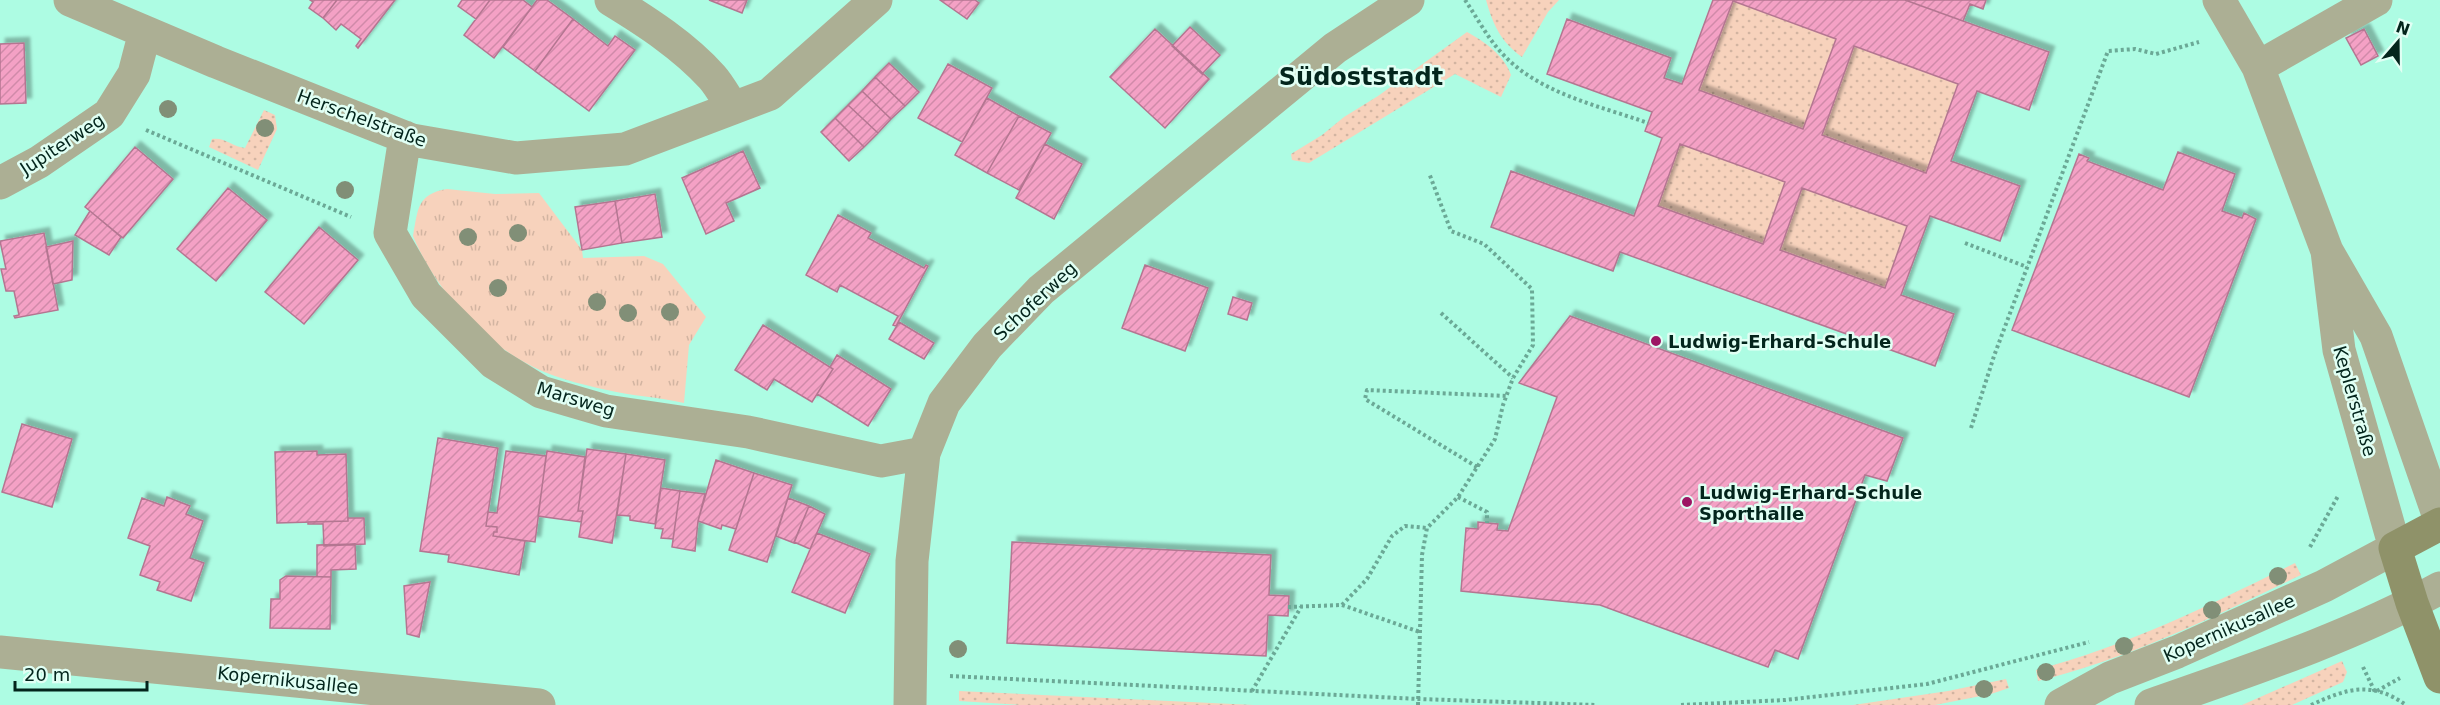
<svg xmlns="http://www.w3.org/2000/svg" width="2440" height="705" viewBox="0 0 2440 705" font-family="'DejaVu Sans',sans-serif">
	<style>
		.grass { fill: url(#grass-dots) }
		.park { fill: url(#park-tufts) }
		.building { fill: url(#building-hatch); stroke: #b47691; stroke-width: 1.5; fill-rule: evenodd; filter: url(#shadow) }
		.lines { fill: none; stroke-linecap: round; stroke-linejoin: round }
		.path { stroke: #6ba996; stroke-width: 4; stroke-dasharray: 3 3; stroke-linecap: butt }
		.street { stroke: #acaf94; stroke-width: 33 }
		.secondary { stroke: #8f9269; stroke-width: 33 }
		.tree { fill: #818f77 }
		.poi-dot { fill: #9d1564; stroke: #e1fff4; stroke-width: 2 }
		.labels { text-anchor: middle; dominant-baseline: central; stroke-width: 5; stroke-linejoin: round; paint-order: stroke }
		.street-label { font-size: 18px; fill: #03251c; stroke: #e1fff4 }
		.poi-label { font-size: 18px; font-weight: bold; fill: #03251c; stroke: #e1fff4; text-anchor: start }
		.district-label { font-size: 24px; font-weight: bold; fill: #03251c; stroke: #e1fff4 }
	</style>
	<defs>
		<pattern id="grass-dots" width="8" height="8" patternUnits="userSpaceOnUse" patternTransform="scale(1.5)"><rect width="8" height="8" fill="#f7d2bc"/><path d="M2 2h.1M6 6h.1" fill="none" stroke="#d2b4a1" stroke-width="1.8" stroke-linecap="round"/></pattern>
		<pattern id="park-tufts" width="24" height="20" patternUnits="userSpaceOnUse" patternTransform="scale(1.5)"><rect width="24" height="20" fill="#f7d2bc"/><path d="M3 7l-1-3M5 7V3M7 7l1-3M15 17l-1-3M17 17v-4M19 17l1-3" fill="none" stroke="#d2b4a1"/></pattern>
		<pattern id="building-hatch" width="6" height="6" patternUnits="userSpaceOnUse" patternTransform="scale(1.5)"><rect width="6" height="6" fill="#f4a1c5"/><path d="M-1 1l2-2M0 6l6-6M5 7l2-2" fill="none" stroke="#d08aa9"/></pattern>
		<filter id="shadow"><feDropShadow dx="5.5" dy="-5.5" stdDeviation="1.5" flood-color="#0004"/></filter>
	</defs>
	<rect width="100%" height="100%" fill="#adfce3"/>
	<path class="grass" d="M1486,0H1559L1548,12L1522,57C1501,42 1493,25 1486,0Z
		M1733,1L1836,39L1803,129L1699,90Z
		M1467,32C1484,41 1505,56 1511,75L1501,97L1455,74L1309,163L1292,160L1291,154L1322,135L1344,117L1378,96Z
		M1854,46L1958,84L1926,173L1822,135Z
		M264,110L275,115L277,129L258,170L209,147L212,139C225,137 233,147 245,148Z
		M1680,144L1785,182L1763,244L1658,206Z
		M1802,188L1907,226L1885,288L1780,250Z
		M2295,563L2301,575C2215,616 2131,658 2038,681L2036,670C2129,645 2210,605 2295,563Z
		M2342,661L2347,672L2343,682L2292,705H2242Z
		M2006,679L2009,688L1991,694L1935,705H1853L1948,691Z
		M959,691L1254,705H1021L959,701Z"/>
	<path class="park" d="M447,189L495,194L539,193L582,250L583,258L644,256L663,264L706,317L689,345L684,403C658,397 632,396 607,390C579,384 548,376 524,362C478,337 432,284 413,236C418,209 417,194 447,189Z"/>
	<path class="building" d="M310,0H337L323,18L309,8L313,2Z
		M337,0H395L358,48L356,46L361,39L341,24L336,30L323,18Z
		M462,0H490L476,19L458,6Z
		M490,0H523L532,7L494,58L464,35Z
		M537,0H547L573,19L535,71L503,47Z
		M709,0H747L742,13Z
		M940,0H975L979,3L967,19Z
		M1713,0H1905L2049,52L2029,110L1977,91L1951,161L2020,186L2000,241L1930,216L1901,295L1954,314L1935,366L1620,252L1613,271L1491,227L1511,171L1634,216L1662,138L1645,131L1652,112L1547,74L1567,19L1671,58L1664,78L1682,84ZM1733,1L1836,39L1803,129L1699,90ZM1854,46L1958,84L1926,173L1822,135ZM1680,144L1785,182L1763,244L1658,206ZM1802,188L1907,226L1885,288L1780,250Z
		M1905,0H1986L1983,9L1970,4L1963,21Z
		M573,19L608,46L615,36L635,50L589,111L535,71Z
		M1190,27L1220,55L1202,74L1172,46Z
		M1155,29L1209,79L1165,128L1110,77Z
		M2364,29L2378,56L2361,65L2346,38Z
		M24,43L26,103L0,104V44Z
		M889,63L919,92L905,106L875,77Z
		M948,64L992,88L962,142L918,118Z
		M875,77L905,106L891,119L862,91Z
		M862,91L891,119L878,133L848,105Z
		M987,98L1019,116L987,173L955,155Z
		M848,105L878,133L864,147L835,118Z
		M1019,116L1051,133L1019,190L987,173Z
		M835,118L864,147L849,161L821,132Z
		M1045,144L1082,164L1054,219L1016,198Z
		M135,147L173,179L123,238L85,207Z
		M743,151L760,188L726,203L734,221L706,234L682,178Z
		M2178,152L2235,174L2222,211L2242,218L2244,213L2256,219L2189,397L2012,330L2079,154L2089,158L2087,161L2163,190Z
		M228,188L267,220L216,281L177,249Z
		M655,194L662,237L622,243L615,201Z
		M615,201L622,243L582,250L575,207Z
		M90,211L121,237L109,255L75,235Z
		M838,215L871,233L868,238L924,268L926,265L928,266L896,326L893,325L898,316L840,285L837,292L806,275Z
		M319,227L358,260L304,324L265,292Z
		M44,233L58,310L15,318L14,316L19,315L14,291H6L1,269H6L0,241Z
		M73,241L72,280L53,284L46,247Z
		M1145,265L1208,288L1185,351L1122,328Z
		M1233,297L1252,303L1247,320L1228,314Z
		M1570,316L1903,438L1887,481L1865,475L1798,659L1775,650L1768,667L1600,605L1461,591L1466,528L1478,529V522L1498,524L1497,530L1508,531L1557,397L1519,383Z
		M899,322L934,343L924,359L889,339Z
		M763,325L833,369L812,402L774,379L767,390L735,370Z
		M837,355L891,389L868,426L817,394L833,369L830,367Z
		M22,424L72,439L52,507L2,492Z
		M438,438L498,448L486,526L497,527V532H494L493,536L525,541L519,575L448,562L449,555L420,551Z
		M587,449L626,454L612,543L579,537L583,511H578Z
		M317,451V455L346,454L348,521L277,523L275,452Z
		M506,451L546,456L535,542L493,536L494,532H497V527L486,526L488,512L497,513Z
		M547,451L585,457L578,511H583L581,522L538,516Z
		M626,454L665,460L655,524L630,520V516L617,515Z
		M716,460L754,473L736,529L722,525L721,529L698,521Z
		M754,473L792,485L767,562L729,550Z
		M661,488L680,491L673,539L661,538L663,529L655,528Z
		M680,491L705,494L698,521L695,551L672,547Z
		M167,497L190,506L186,514L203,521L190,558L204,563L191,601L157,590L160,582L140,575L150,546L128,538L142,498L164,506Z
		M788,498L809,506L794,543L776,536Z
		M809,506L825,514L810,549L794,542Z
		M348,518H364L365,544L324,546L323,524H308V522L348,521Z
		M817,533L870,554L845,613L792,592Z
		M1012,542L1271,555L1269,595L1289,596L1288,616L1268,615L1266,656L1007,643Z
		M355,544L356,569L331,570V577H317V545Z
		M286,576L331,577L330,629L270,628L271,599H280V580Z
		M430,582L419,637L407,634L404,586Z"/>
	<g class="lines">
		<path class="path" d="M1465,0C1476,16 1486,35 1499,50C1536,93 1597,105 1648,123
			M146,130L351,217
			M1965,243L2027,267
			M1441,313L1513,378
			M1971,428L1994,356L2108,51L2135,49L2156,54L2199,42
			M1477,467L1365,399L1367,390L1506,396
			M1458,497L1487,512V523
			M2310,547L2338,496
			M1342,605L1420,632
			M1288,607L1342,605L1367,579L1392,536L1405,526L1427,528
			M2363,667L2375,692L2400,678
			M950,676L1419,699L1596,705
			M1252,691L1301,607
			M1418,705L1422,555L1427,528L1458,497L1495,439L1503,405L1513,378L1533,345L1532,289L1484,244L1451,231L1429,173
			M1681,705L1785,700L1927,684L2089,642
			M2311,705C2346,689 2371,680 2406,705"/>
		<path class="street" d="M70,0L216,62L412,140L516,158L625,149L770,94L876,0
			M611,0C647,22 684,46 712,77C720,86 726,98 733,108
			M2219,0L2258,67L2327,251L2376,336L2440,520
			M2258,67L2376,0
			M405,137L390,233L426,295L494,363L541,392L606,411L748,432L881,461L924,453
			M0,183L39,162L109,114L134,74L145,32
			M0,652L539,705
			M910,705L912,561L924,453L944,403L987,346L1041,290L1335,48L1408,0
			M2061,705L2110,678L2177,652L2324,586L2395,548L2339,350L2327,251
			M2151,705C2248,671 2349,638 2440,588"/>
		<path class="secondary" d="M2440,524L2395,548L2412,603L2440,677"/>
	</g>
	<g class="tree">
		<circle cx="168" cy="109" r="9"/>
		<circle cx="265" cy="128" r="9"/>
		<circle cx="345" cy="190" r="9"/>
		<circle cx="518" cy="233" r="9"/>
		<circle cx="468" cy="237" r="9"/>
		<circle cx="498" cy="288" r="9"/>
		<circle cx="597" cy="302" r="9"/>
		<circle cx="670" cy="312" r="9"/>
		<circle cx="628" cy="313" r="9"/>
		<circle cx="2278" cy="576" r="9"/>
		<circle cx="2212" cy="610" r="9"/>
		<circle cx="2124" cy="646" r="9"/>
		<circle cx="958" cy="649" r="9"/>
		<circle cx="2046" cy="672" r="9"/>
		<circle cx="1984" cy="689" r="9"/>
	</g>
	<g class="poi-dot">
		<circle cx="1656" cy="341" r="6"/>
		<circle cx="1687" cy="502" r="6"/>
	</g>
	<g class="labels">
		<g class="street-label">
			<text transform="translate(362 118) rotate(20)">Herschelstraße</text>
			<text transform="translate(62 144) rotate(-33)">Jupiterweg</text>
			<text transform="translate(1035 301) rotate(-43)">Schoferweg</text>
			<text transform="translate(576 399) rotate(17)">Marsweg</text>
			<text transform="translate(2355 401) rotate(74)">Keplerstraße</text>
			<text transform="translate(2229 628) rotate(-24)">Kopernikusallee</text>
			<text transform="translate(288 680) rotate(6)">Kopernikusallee</text>
		</g>
		<g class="poi-label">
			<text x="1668" y="341">Ludwig-Erhard-Schule</text>
			<text x="1699" y="492">Ludwig-Erhard-Schule<tspan x="1699" dy="21">Sporthalle</tspan></text>
		</g>
		<g class="district-label">
			<text x="1361" y="77">Südoststadt</text>
		</g>
	</g>
	<g transform="translate(2398 42) rotate(20)" stroke="#e1fff4" stroke-width="4.5" paint-order="stroke">
	<path d="M0-4.5L10 22L0 15L-10 22Z" fill="#03251c"/>
	<text y="-9" font-size="16" font-weight="bold" text-anchor="middle" fill="#03251c">N</text>
	</g>
	<path d="M15 681v9h132v-9" fill="none" stroke="#03251c" stroke-width="3"/>
	<text x="24" y="681" font-size="18" fill="#03251c" stroke="#e1fff4" stroke-width="4.5" paint-order="stroke">20 m</text>
</svg>
